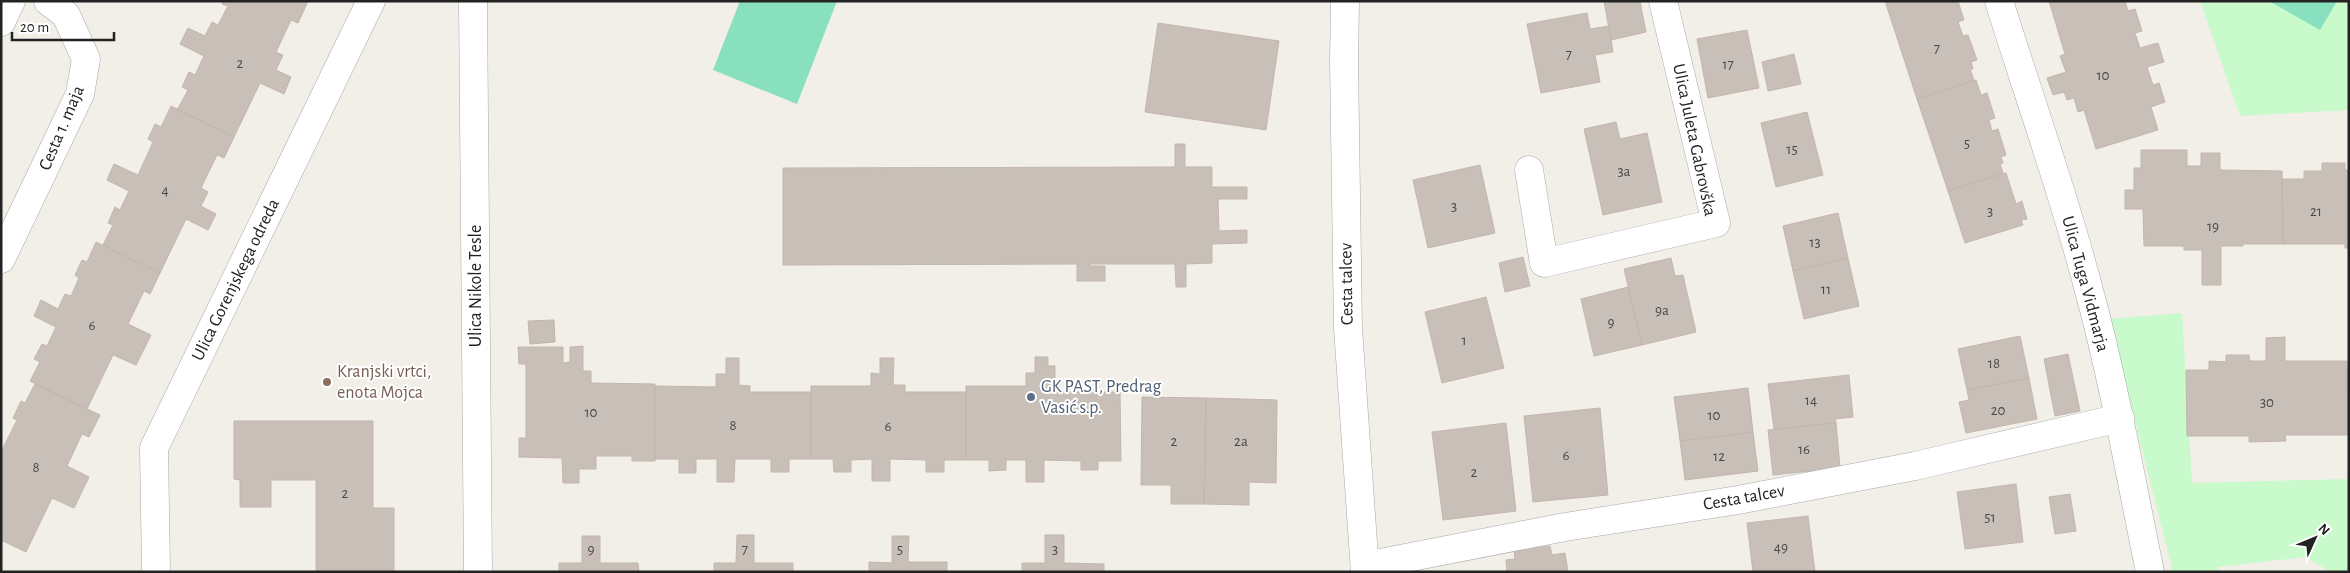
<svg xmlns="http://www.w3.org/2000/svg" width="2350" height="573" viewBox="0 0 2350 573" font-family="'Alegreya Sans',sans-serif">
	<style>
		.park { fill: #c8facc }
		.pitch { fill: #88e0be }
		.building { fill: #c7bfb8; stroke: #c4b6ab }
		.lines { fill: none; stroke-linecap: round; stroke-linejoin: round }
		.pedestrian-casing { stroke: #a9a9a9; stroke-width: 29 }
		.minor-casing { stroke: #a9a9a9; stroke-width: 29 }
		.pedestrian { stroke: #fff; stroke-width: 28 }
		.minor { stroke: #fff; stroke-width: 28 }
		.education-dot { fill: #8d6e63; stroke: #fff; stroke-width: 2 }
		.service-dot { fill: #5c6f8a; stroke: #fff; stroke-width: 2 }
		.labels { text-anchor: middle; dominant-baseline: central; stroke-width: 4; stroke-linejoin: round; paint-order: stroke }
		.number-label { font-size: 15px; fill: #4b4948 }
		.street-label { font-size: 18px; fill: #222; stroke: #fff }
		.education-label { font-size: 18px; fill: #785e54; stroke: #fff; text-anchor: start }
		.service-label { font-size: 18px; fill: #4e5e75; stroke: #fff; text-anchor: start }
	</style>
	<rect width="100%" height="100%" fill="#f2efe9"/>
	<path class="park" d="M2200,1H2349V110L2240,116Z
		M2182,313L2192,483L2349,479V572H2330L2306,557L2218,567L2219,572H2173L2109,319Z"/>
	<path class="pitch" d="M740,1H837L797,104L713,70Z
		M2269,1H2337L2320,30Z"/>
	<path class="building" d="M223,1H308L298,23L291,20L276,52L283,55L276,70L291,77L284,94L260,83L234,137L177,110L188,90L182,87L189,72L195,75L204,56L180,44L188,28L205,36L212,22L218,25L228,6L222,4Z
		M1604,1H1640L1646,32L1611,40Z
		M1885,1H1958L1964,20L1958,22L1963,36L1968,35L1977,60L1971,62L1973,69H1970L1974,80L1917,99Z
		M2049,1H2125L2128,11L2135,9L2142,31L2135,33L2140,48L2158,43L2164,62L2147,67L2153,85L2159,83L2165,102L2151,107L2158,130L2096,149L2084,110L2078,112L2074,98L2067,100L2064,92L2053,95L2047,78L2066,72L2060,56L2065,54Z
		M1587,13L1590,29L1609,26L1613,52L1595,55L1600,82L1541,93L1527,24Z
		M1158,23L1279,41L1266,130L1145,112Z
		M1747,30L1759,88L1708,98L1697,39Z
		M1794,54L1801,84L1768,91L1762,62Z
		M1976,80L1981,95L1987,93L1995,118L1989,120L1992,131L1998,129L2006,155L2001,157L2003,163L2000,164L2003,173L1948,191L1917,99Z
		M171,106L234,137L224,158L217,155L201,188L208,192L201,206L216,214L208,230L186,219L160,273L103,245L113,225L108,223L115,207L120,210L129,191L107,180L114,164L138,175L153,142L148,139L155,124L161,127Z
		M1807,112L1823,175L1776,187L1761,123Z
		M1616,122L1620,139L1647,133L1662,202L1603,215L1584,129Z
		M1175,144H1185V167H1212V187H1247V199H1218L1219,231L1247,230V243L1212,244V263L1186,264V287H1176L1175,264H1090V266H1105V281H1077V264L783,265V168L1175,167Z
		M2141,150H2187V166H2201V153H2220V170L2282,171L2283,244H2243V246H2221V285H2202V250H2184V246H2144L2143,209H2125V190H2134V168H2141Z
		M2322,163H2345V170H2349V248H2345V244H2283L2282,179H2304V171H2322Z
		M1480,165L1495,233L1428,248L1413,180Z
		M2006,173L2016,204L2022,201L2027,219L2021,220L2023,225L1965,243L1948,191Z
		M1838,213L1848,258L1793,271L1783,226Z
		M96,242L160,273L150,294L144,291L128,324L151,335L136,365L113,355L87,409L30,381L40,362L34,359L42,344L47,346L56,327L34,316L41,300L58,309L65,294L71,296L79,278L75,275L82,260L87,262Z
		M1523,257L1530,286L1505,292L1499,263Z
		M1671,258L1675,276L1683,275L1696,332L1642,345L1624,269Z
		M1848,258L1859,306L1804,319L1793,271Z
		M1628,287L1642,345L1594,356L1581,299Z
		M1486,297L1504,368L1442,383L1425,312Z
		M554,320L555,342L530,344L528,321Z
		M2020,336L2029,378L1967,390L1958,349Z
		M2285,337V361H2347L2348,435H2285L2286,441L2249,442V436H2187L2186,370H2209V361L2226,362V355H2249L2250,361H2266V338Z
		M583,346V371H591V383L655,384V461H632V456H596V469H579V483H563L562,458L519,457V438H526V364H519L518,347H563V363L570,362V347Z
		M2068,354L2080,411L2055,416L2044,359Z
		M1035,357H1048V366H1055V385H1059V392H1120L1121,461H1098V470H1081V461L1044,460V482H1026V460H1006V470L989,471V460H966V386H1026V373H1035Z
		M726,358H739V385L750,386V392H811V459H789V472H771V459H735L734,482H717V459H696V473H679V459H655V386L716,387V374H726Z
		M880,358H894L893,385H905V392H966V460H944V472H926V460L890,459V481H872V459L851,460V472H834L833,459H811V386H871V373L880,374Z
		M2347,368H2349V435H2348Z
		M1849,375L1853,417L1835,419L1836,423L1774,429L1768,384Z
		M2029,378L2037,419L1966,433L1959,402L1969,400L1967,390Z
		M35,384L100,415L89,437L82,434L67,466L89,477L74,508L52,498L26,552L1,540V452L17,420L13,418L21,401L25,403Z
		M1748,388L1753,432L1680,441L1674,397Z
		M1142,397L1206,398L1204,504H1171V485H1141Z
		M1206,398L1277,400L1276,483L1249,482V505L1204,504Z
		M1600,408L1608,495L1533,502L1524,416Z
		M234,421H373V508H394V572H316V480H271V507H240V480L234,479Z
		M1506,423L1516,511L1443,520L1432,432Z
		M1836,423L1840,467L1810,474V471L1773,475L1768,430Z
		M1753,432L1758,471L1685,480L1680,441Z
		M2016,484L2023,542L1965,549L1957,492Z
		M2070,494L2076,531L2055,534L2049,497Z
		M1808,516L1815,572H1753L1747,523Z
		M737,535H754V563H793V572H714V563H736Z
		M1045,535H1064V563L1104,564V572H1022V563H1045Z
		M582,536H600V563H638L639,572H559V563H582Z
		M892,536H909L908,562H947V572H869V562L892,563Z
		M1550,546L1552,555L1565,553L1568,572H1507L1506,560L1515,559L1514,550Z"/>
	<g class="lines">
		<defs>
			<path id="pedestrian" d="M473,1L478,572
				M1999,1C2030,100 2065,198 2091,298C2115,388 2131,480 2150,572
				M156,572L154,448L371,1"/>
			<path id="minor" d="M1345,1L1344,62L1348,328L1365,572
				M1,22L11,1
				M1529,170L1544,263L1716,223L1663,1
				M1,259L80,94L86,59L66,15L48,1
				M1365,566L1565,527L1738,500L1915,466L2120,418"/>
		</defs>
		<use href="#pedestrian" class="pedestrian-casing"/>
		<use href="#minor" class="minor-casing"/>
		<use href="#pedestrian" class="pedestrian"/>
		<use href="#minor" class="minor"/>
	</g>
	<circle class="education-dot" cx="327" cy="382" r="5"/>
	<circle class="service-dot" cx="1031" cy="397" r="5"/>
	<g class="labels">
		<g class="number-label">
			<text x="1937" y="48">7</text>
			<text x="1569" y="54">7</text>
			<text x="240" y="63">2</text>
			<text x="1728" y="64">17</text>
			<text x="2103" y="75">10</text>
			<text x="1967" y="143">5</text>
			<text x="1792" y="149">15</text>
			<text x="1624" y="171">3a</text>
			<text x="165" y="190">4</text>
			<text x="1454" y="206">3</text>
			<text x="1990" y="211">3</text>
			<text x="2316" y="211">21</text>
			<text x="2213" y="226">19</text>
			<text x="1815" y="242">13</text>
			<text x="1826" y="289">11</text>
			<text x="1662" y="310">9a</text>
			<text x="1611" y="322">9</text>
			<text x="92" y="325">6</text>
			<text x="1464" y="340">1</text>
			<text x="1994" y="363">18</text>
			<text x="1811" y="400">14</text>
			<text x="2267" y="402">30</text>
			<text x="1998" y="410">20</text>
			<text x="591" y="412">10</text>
			<text x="1714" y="415">10</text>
			<text x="733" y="425">8</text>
			<text x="888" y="426">6</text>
			<text x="1174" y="441">2</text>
			<text x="1241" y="441">2a</text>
			<text x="1804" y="449">16</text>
			<text x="1566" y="455">6</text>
			<text x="1719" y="456">12</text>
			<text x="36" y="467">8</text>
			<text x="1474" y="472">2</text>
			<text x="345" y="493">2</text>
			<text x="1990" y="517">51</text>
			<text x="1781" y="547">49</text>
			<text x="591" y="549">9</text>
			<text x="745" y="549">7</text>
			<text x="900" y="549">5</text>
			<text x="1055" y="549">3</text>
		</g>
		<g class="street-label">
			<text transform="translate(62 128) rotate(-67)">Cesta 1. maja</text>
			<text transform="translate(1694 140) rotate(78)">Ulica Juleta Gabrovška</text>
			<text transform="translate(236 280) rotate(-64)">Ulica Gorenjskega odreda</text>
			<text transform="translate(1347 284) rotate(-91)">Cesta talcev</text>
			<text transform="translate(2085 284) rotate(75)">Ulica Tuga Vidmarja</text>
			<text transform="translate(476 286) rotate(-90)">Ulica Nikole Tesle</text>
			<text transform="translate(1744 498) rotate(-10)">Cesta talcev</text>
		</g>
		<g class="education-label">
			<text x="337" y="372">Kranjski vrtci,<tspan x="337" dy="21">enota Mojca</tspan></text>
		</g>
		<g class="service-label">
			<text x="1041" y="387">GK PAST, Predrag<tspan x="1041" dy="21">Vasić s.p.</tspan></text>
		</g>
	</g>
	<rect width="2350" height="573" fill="none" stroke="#222222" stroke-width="5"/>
	<g transform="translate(2315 538) rotate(46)" stroke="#ffffff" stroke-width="4" paint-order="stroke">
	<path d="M0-4L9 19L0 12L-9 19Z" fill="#222222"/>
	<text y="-8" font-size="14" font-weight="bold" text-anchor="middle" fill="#222222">N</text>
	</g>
	<path d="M12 32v8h102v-8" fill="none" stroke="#222222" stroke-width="2.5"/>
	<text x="20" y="32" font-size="15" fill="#222222" stroke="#ffffff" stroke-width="4" paint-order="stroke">20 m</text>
</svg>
